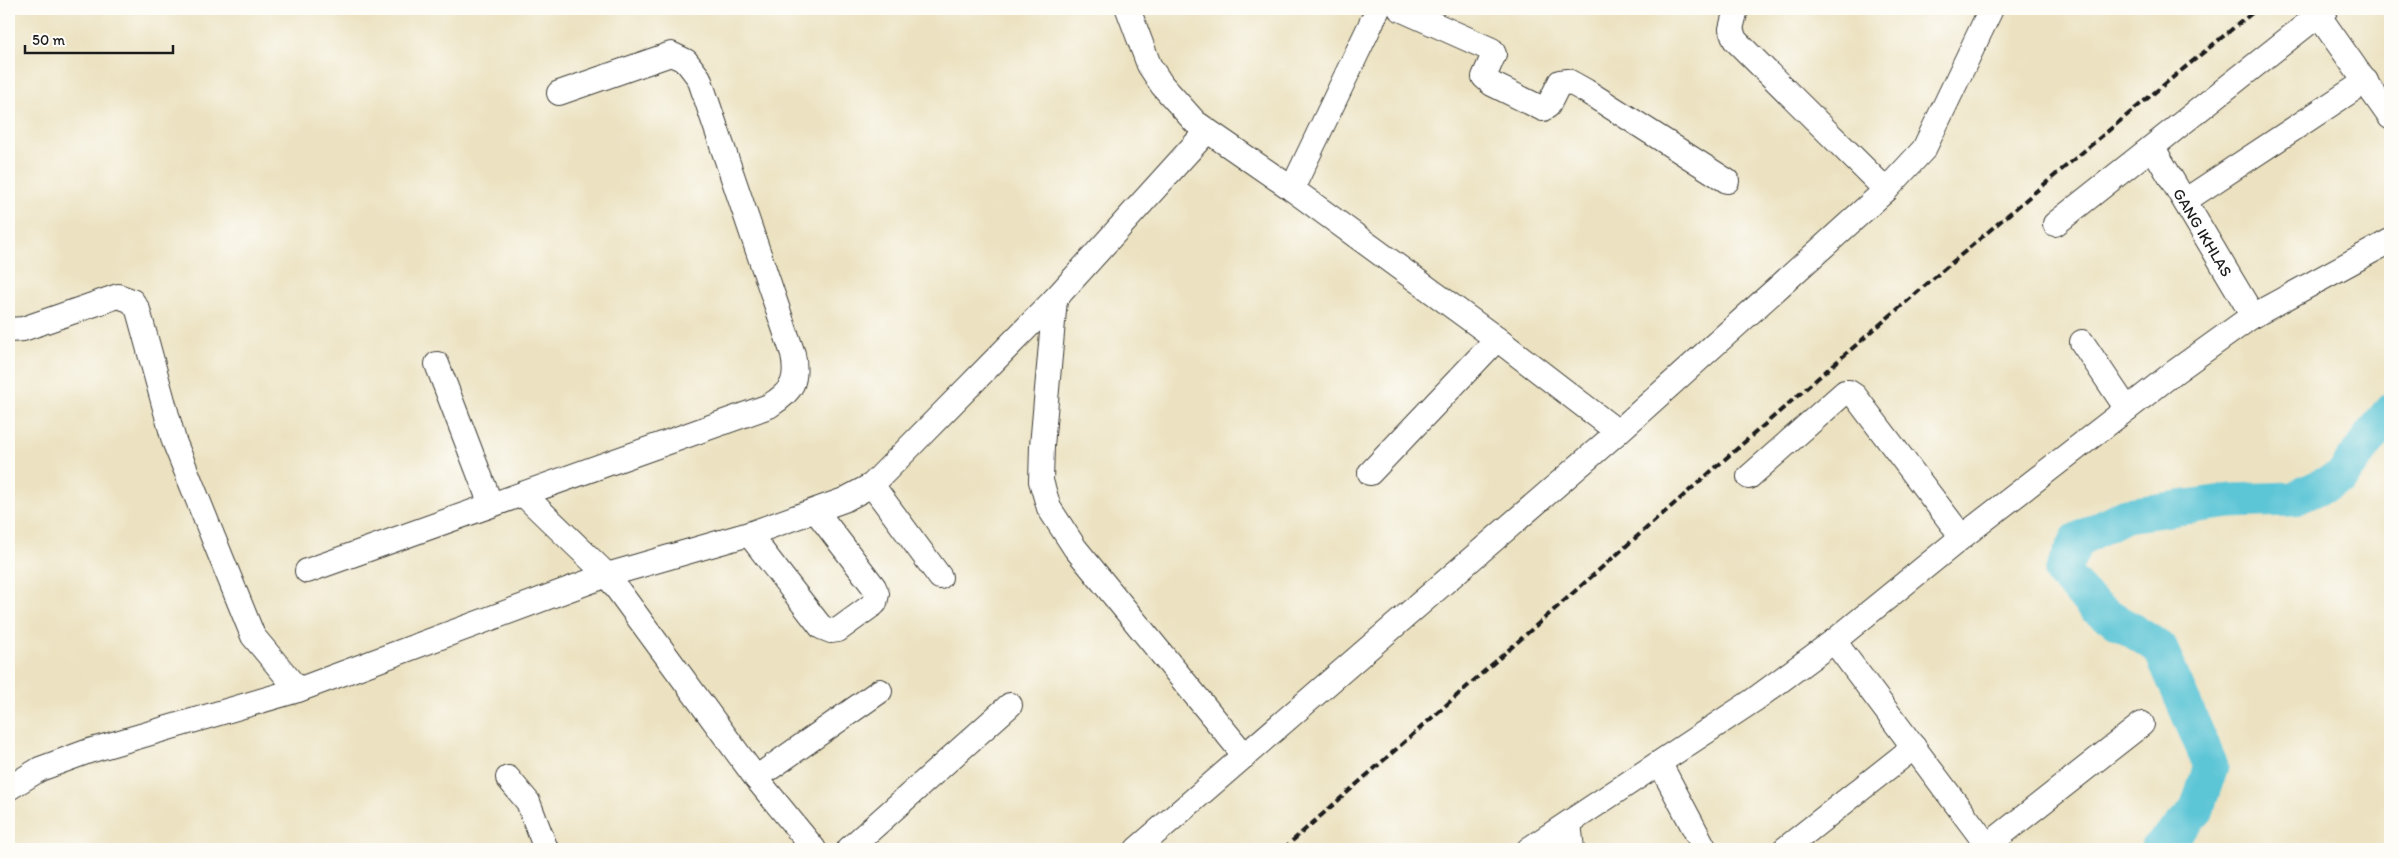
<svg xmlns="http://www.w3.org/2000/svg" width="2399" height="858" viewBox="0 0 2399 858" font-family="Itim,sans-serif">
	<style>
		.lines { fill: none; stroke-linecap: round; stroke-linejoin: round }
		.river { stroke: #5bc5d6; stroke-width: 35 }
		.minor-casing { stroke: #3b3a35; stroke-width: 26 }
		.minor { stroke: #fff; stroke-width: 24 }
		.rail { stroke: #1c1c1c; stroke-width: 4; stroke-dasharray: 8 4; stroke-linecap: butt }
		.labels { text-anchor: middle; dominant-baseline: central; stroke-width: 4; stroke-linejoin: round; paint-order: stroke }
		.street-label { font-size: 16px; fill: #1c1c1c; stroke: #fdfcf7 }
	</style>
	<rect width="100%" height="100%" fill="#fdfcf7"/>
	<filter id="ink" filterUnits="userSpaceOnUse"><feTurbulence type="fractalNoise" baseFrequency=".02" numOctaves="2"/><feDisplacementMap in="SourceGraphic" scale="10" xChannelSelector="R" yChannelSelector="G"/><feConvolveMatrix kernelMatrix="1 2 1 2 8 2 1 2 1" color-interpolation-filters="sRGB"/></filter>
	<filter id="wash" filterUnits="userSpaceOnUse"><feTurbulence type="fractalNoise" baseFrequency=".0096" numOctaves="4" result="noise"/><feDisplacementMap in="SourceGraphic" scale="20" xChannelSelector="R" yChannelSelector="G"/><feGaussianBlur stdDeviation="1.12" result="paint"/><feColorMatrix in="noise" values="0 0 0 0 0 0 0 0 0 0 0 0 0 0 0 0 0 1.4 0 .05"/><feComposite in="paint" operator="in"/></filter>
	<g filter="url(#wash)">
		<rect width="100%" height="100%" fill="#ece2c1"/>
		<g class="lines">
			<path class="river" d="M2158,849L2196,811L2211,766L2160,648L2095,607L2062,573L2077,540L2126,515L2231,501L2293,499L2341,477L2390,411"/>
		</g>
	</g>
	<g filter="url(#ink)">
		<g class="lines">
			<defs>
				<g id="minor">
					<path d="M1128,9L1149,65L1162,85L1195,122L1292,189L1497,339L1618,432"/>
					<path d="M1400,9L1492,50L1494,54L1484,77L1492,84L1543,109L1548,106L1560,82L1568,81L1586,91L1727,181"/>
					<path d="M1736,9L1731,29L1735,40L1886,190"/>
					<path d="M2314,9L2390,117"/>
					<path id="s1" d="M2153,148L2253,316"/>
					<path d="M1292,189L1378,9"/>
					<path d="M2186,200L2366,81"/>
					<path d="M2055,224L2326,9"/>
					<path d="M1055,299L1042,446L1041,481L1049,508L1075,548L1245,756"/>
					<path d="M9,330L23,329L118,296L132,301L138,310L174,441L253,636L298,690"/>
					<path d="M2082,342L2127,409"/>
					<path d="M437,364L491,505"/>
					<path d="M1370,473L1497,339"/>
					<path d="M1749,477L1845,392H1849L1855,396L1962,537"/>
					<path d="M872,485L940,577"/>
					<path d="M523,494L607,575L756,778L814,849"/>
					<path d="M749,534L821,627L831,631L838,630L875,603L877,594L874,587L816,511"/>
					<path d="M307,571L769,406C793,391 798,381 793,354L699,78L686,61L671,54L559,93"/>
					<path d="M1834,641L1987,845"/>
					<path d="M1660,764L1705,849"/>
					<path d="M508,778L528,802L546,849"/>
					<path d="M756,778L880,691"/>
					<path d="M9,788L40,769L89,751L298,690L607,575L749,534L844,500L872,485L1055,299L1206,132"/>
					<path d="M1569,823L1572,849"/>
					<path d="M849,849L1010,705"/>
					<path d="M1137,849L1618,432L1886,190L1924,149L1991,9"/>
					<path d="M1529,849L1754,700L1834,641L1962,537L2176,371L2251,317L2390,241"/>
					<path d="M1785,849L1914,747"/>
					<path d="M1983,849L2142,724"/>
				</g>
			</defs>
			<use href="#minor" class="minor-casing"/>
			<use href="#minor" class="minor"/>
			<path class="rail" d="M1283,849C1605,566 1923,278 2257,9"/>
		</g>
	</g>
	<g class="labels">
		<g class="street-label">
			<text stroke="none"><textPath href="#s1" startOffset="98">GANG IKHLAS</textPath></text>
		</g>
	</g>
	<rect width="2399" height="858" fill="none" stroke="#fdfcf7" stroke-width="30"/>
	<path d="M25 45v8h148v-8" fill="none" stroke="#1c1c1c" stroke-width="2.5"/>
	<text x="32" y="45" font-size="15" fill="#1c1c1c" stroke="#fdfcf7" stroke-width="4" paint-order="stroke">50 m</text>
</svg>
